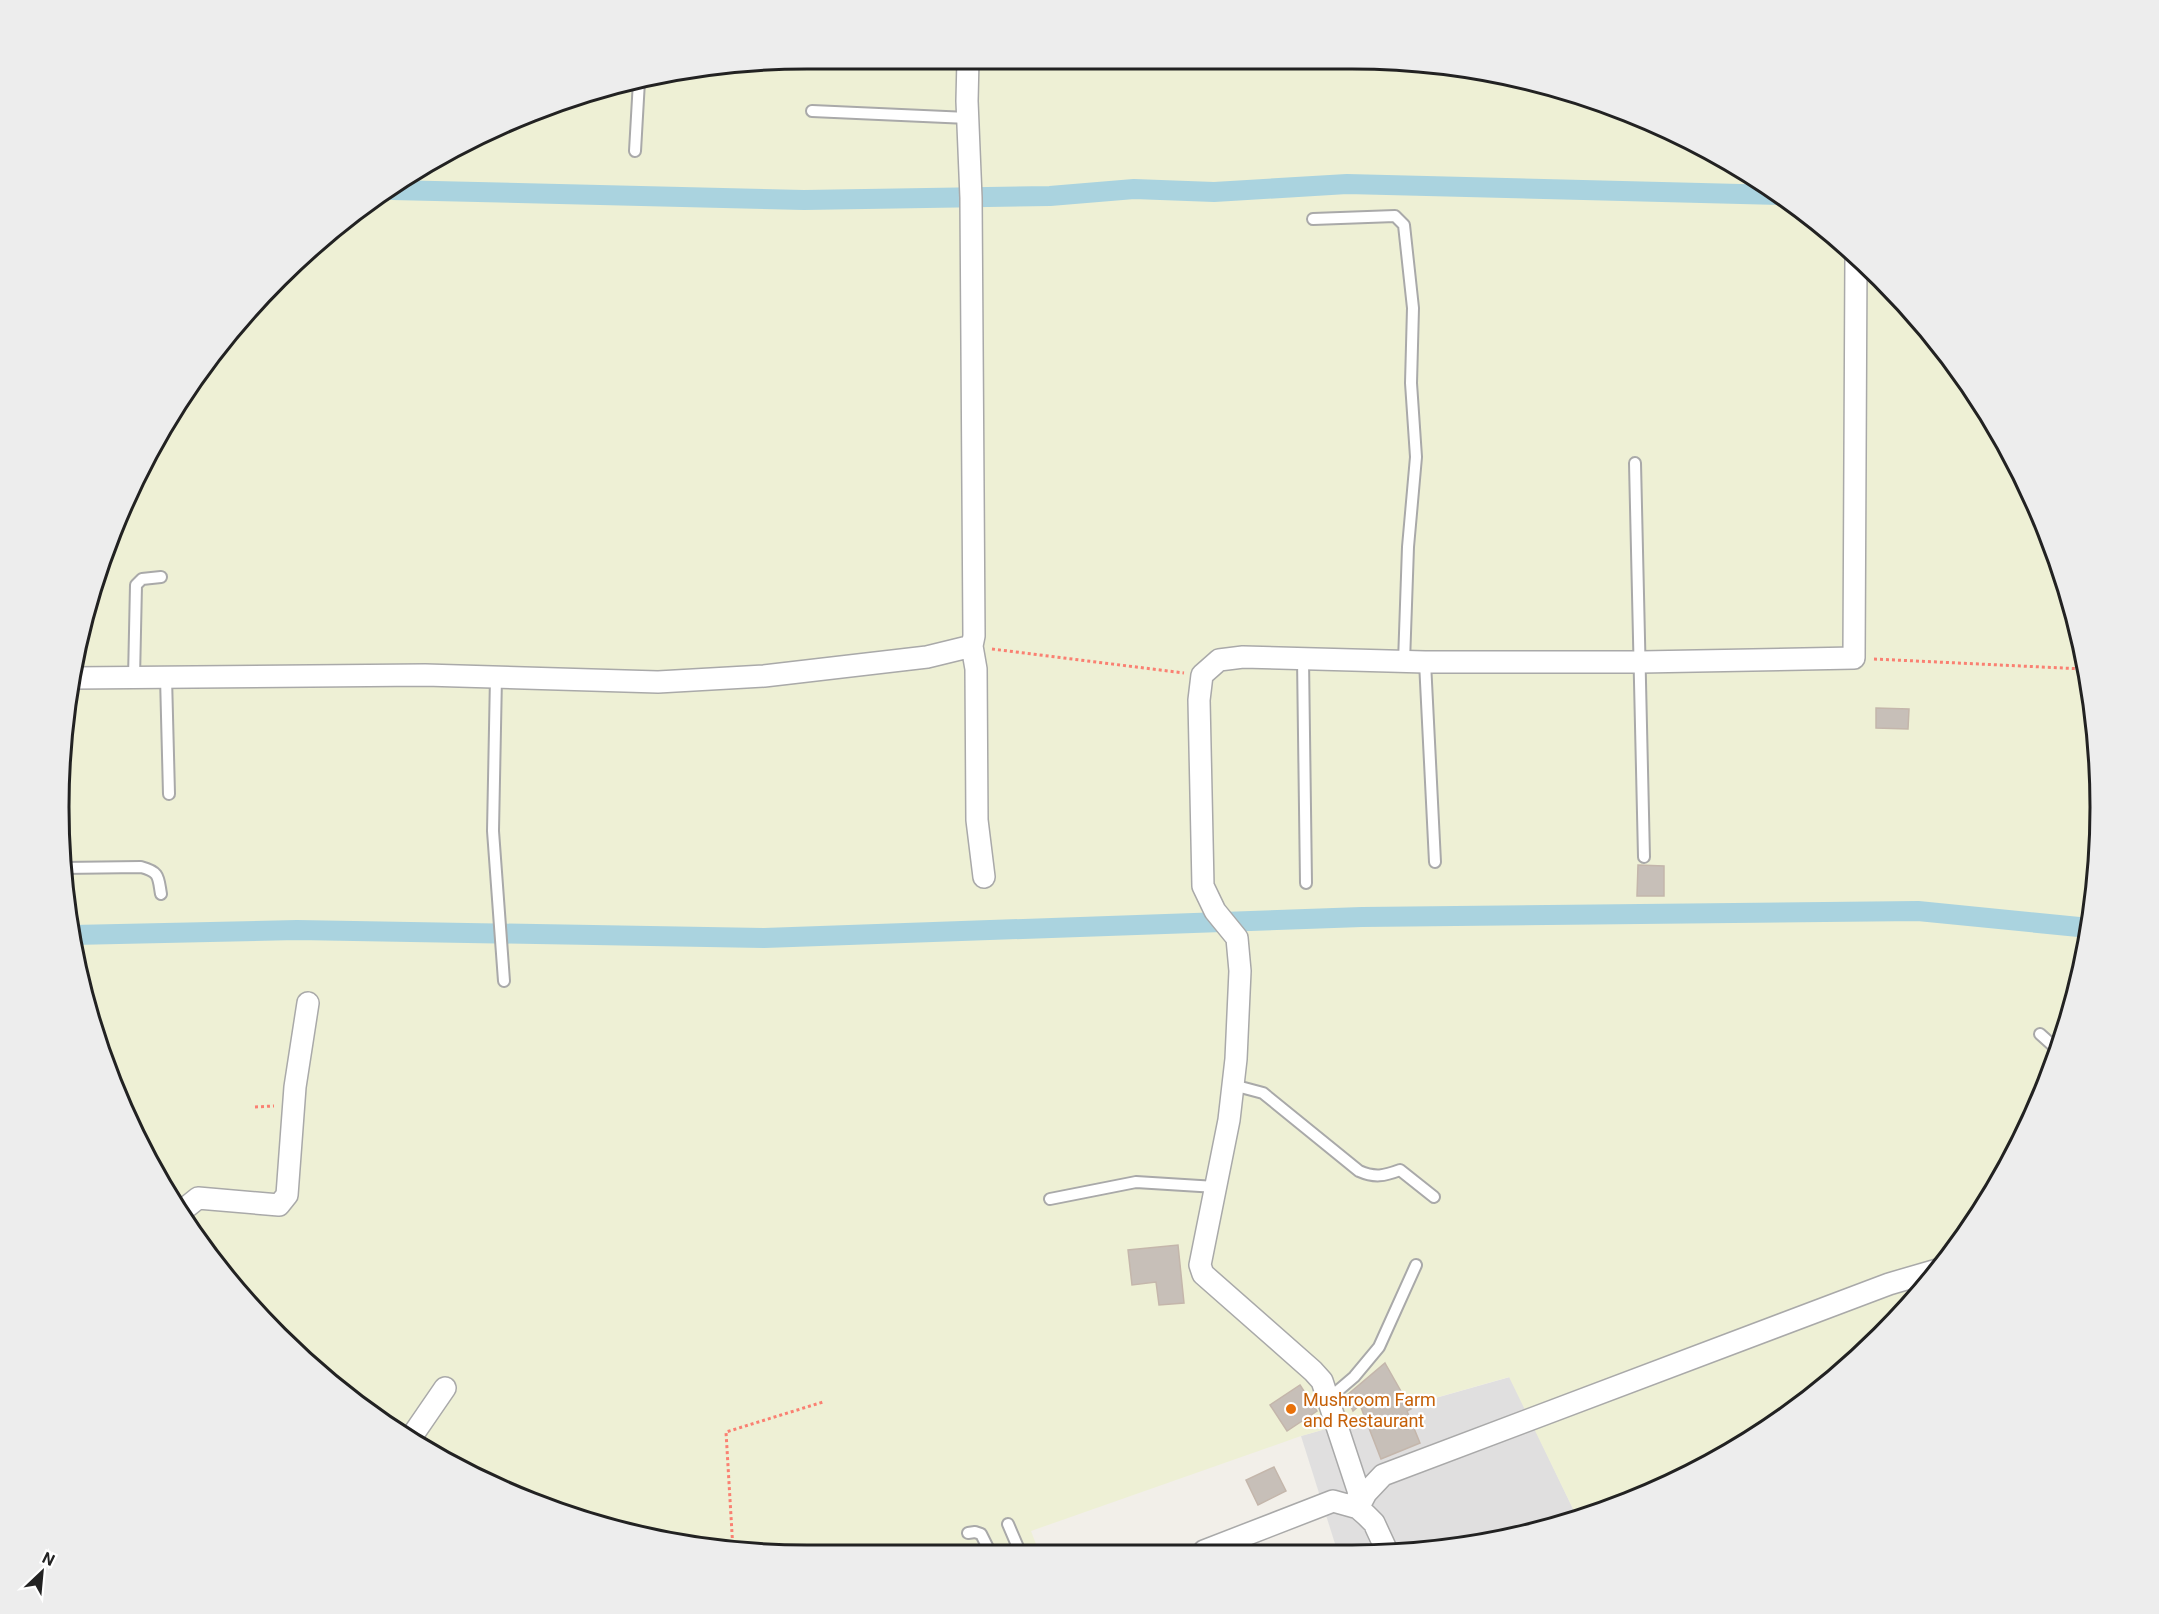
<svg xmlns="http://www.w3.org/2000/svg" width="2159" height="1614" viewBox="0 0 2159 1614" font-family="Roboto,sans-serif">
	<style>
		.residential { fill: #e0dfdf }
		.farmland { fill: #eef0d5 }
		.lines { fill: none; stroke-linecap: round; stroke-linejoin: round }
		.canal { stroke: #aad3df; stroke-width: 20 }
		.building { fill: #c7bfb8; stroke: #c4b6ab; stroke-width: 1.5 }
		.lane-casing { stroke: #a9a9a9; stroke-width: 14 }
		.street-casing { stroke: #a9a9a9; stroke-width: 24 }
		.path { stroke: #fa8072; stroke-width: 3; stroke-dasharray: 3 3; stroke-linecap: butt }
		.lane { stroke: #fff; stroke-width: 10 }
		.street { stroke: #fff; stroke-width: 21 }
		.food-dot { fill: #e8710a; stroke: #fff; stroke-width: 2 }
		.labels { text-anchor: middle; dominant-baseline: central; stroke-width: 4.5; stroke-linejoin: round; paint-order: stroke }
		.food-label { font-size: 18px; fill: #c56008; stroke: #fff; text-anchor: start }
		.rim { fill: none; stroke: #222; stroke-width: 3 }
	</style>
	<rect width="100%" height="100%" fill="#f2efe9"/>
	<path class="residential" d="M1510,1377L1576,1515L1450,1549L1337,1550L1301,1436Z"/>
	<path class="farmland" d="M807,59L1401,60L1545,84L1639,116L1768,184L1881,277L1946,352L2023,476L2075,614L2099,758L2094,905L2061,1048L2000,1182L1915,1301L1807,1401L1638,1499L1576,1515L1509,1377L1301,1436L1031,1531L1039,1552L758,1554L613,1530L433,1455L314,1370L213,1262L115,1093L84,1000L60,856L73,661L136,476L185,391L278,278L432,159L613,84Z"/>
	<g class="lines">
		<path class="canal" d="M392,190L804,200L1050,196L1134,189L1214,192L1347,184L1781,195
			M73,935L297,930L764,938L1362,917L1918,911L2089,928"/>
	</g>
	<path class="building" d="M1876,708L1909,709L1908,729L1876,728Z
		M1638,865L1664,866V896H1637Z
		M1178,1245L1184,1303L1159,1305L1156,1282L1132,1285L1128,1250Z
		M1385,1363L1411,1409L1407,1411L1420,1443L1381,1459L1360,1405L1353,1411L1346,1396Z
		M1300,1385L1317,1411L1287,1431L1270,1405Z
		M1274,1467L1286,1491L1258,1505L1246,1480Z"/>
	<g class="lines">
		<defs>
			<path id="lane" d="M812,111L968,118
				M635,151L639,81
				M1313,219L1395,216L1404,225L1413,308L1411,383L1416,457L1408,547L1404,662
				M1635,463L1644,857
				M1303,659L1306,883
				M1425,662L1435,862
				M166,677L169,794
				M496,677L493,831L504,981
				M134,678L136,585L142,579L161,577
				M62,868L141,867C160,872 158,877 161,894
				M2040,1034L2059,1051
				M1233,1085L1263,1093L1359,1171C1375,1178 1384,1176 1400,1170L1434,1197
				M1050,1199L1136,1182L1216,1187
				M1327,1400L1354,1377L1379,1347L1416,1265
				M1008,1524L1020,1552
				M968,1533L975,1532L981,1534L990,1552"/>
			<path id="street" d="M968,59L967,101L971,198L974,636L972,646L976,669L977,820L984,877
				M72,678L425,675L658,682L764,676L927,657L972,646
				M183,1210L198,1198L279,1205L287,1195L295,1087L308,1003
				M410,1439L445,1388
				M1355,1507L1359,1493L1322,1381L1313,1371L1203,1274L1200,1265L1229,1120L1236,1059L1240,971L1237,938L1215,911L1203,886L1199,700L1202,675L1219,660L1243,657L1425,662H1641L1854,658L1856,257
				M1358,1508L1366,1493L1383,1475L1889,1284L1937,1270
				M1204,1551L1333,1501L1358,1508L1366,1515L1374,1523L1386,1549"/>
		</defs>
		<use href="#lane" class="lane-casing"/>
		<use href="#street" class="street-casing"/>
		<path class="path" d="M992,649L1184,673
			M1874,659L2084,669
			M255,1107L274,1106
			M589,1520L590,1518L628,1532
			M733,1550L726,1432L823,1402"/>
		<use href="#lane" class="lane"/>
		<use href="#street" class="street"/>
	</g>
	<circle class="food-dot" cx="1291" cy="1409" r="6"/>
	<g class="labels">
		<g class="food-label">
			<text x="1303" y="1399">Mushroom Farm<tspan x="1303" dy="21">and Restaurant</tspan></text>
		</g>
	</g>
	<path d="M0 0H2159V1614H0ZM807 69H1352A738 738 0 0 1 2090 807V807A738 738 0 0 1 1352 1545H807A738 738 0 0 1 69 807V807A738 738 0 0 1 807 69Z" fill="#ededed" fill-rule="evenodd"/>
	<path class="rim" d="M807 69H1352A738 738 0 0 1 2090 807V807A738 738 0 0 1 1352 1545H807A738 738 0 0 1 69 807V807A738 738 0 0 1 807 69Z"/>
	<g transform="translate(42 1572) rotate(26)" stroke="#ffffff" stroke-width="4.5" paint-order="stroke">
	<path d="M0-4.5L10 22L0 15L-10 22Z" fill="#222222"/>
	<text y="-9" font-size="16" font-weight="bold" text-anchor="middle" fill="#222222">N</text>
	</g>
</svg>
